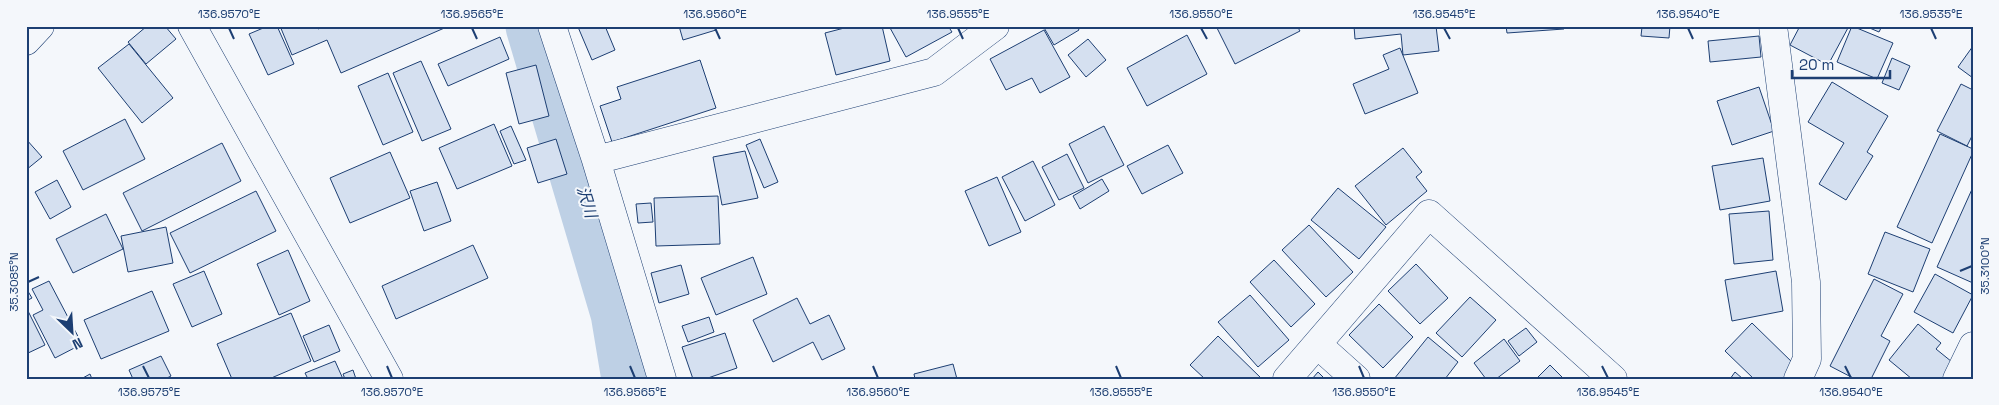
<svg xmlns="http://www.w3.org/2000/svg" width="1999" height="405" viewBox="0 0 1999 405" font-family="'Space Grotesk','Noto Sans JP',sans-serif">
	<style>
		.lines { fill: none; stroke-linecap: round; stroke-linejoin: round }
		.river { stroke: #bed0e5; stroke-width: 59 }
		.building { fill: #d5e0f0; stroke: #1d3f73 }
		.minor-casing { stroke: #1d3f73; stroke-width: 29 }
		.tertiary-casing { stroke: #1d3f73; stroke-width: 29 }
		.primary-casing { stroke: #1d3f73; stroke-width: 29 }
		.minor { stroke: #f4f7fb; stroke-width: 28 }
		.tertiary { stroke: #f4f7fb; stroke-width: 28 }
		.primary { stroke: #f4f7fb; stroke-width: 28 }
		.ticks { fill: none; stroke: #1d3f73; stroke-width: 2 }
		.labels { text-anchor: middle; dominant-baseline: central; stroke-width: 4; stroke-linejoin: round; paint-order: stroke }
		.water-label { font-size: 16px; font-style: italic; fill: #1d3f73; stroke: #f4f7fb }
		.neatline { fill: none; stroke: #1d3f73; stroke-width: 2 }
		.ticks-label { font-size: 12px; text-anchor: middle; fill: #1d3f73 }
	</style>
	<rect width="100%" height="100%" fill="#f4f7fb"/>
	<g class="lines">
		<path class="river" d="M535,26L620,313L631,379"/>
	</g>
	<path class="building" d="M147,26H165L176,39L146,64L128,42Z
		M268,26H277L294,64L268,75L249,34Z
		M280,26H317L318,29L325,26H449L341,73L327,40L292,55Z
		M581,26H605L615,50L592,60L578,27Z
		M679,26H715L716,30L683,40Z
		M852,26H882L890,61L836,75L825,33Z
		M889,26H948L952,32L906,57Z
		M1043,26H1077L1079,30L1054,45Z
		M1216,26H1297L1300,31L1235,64Z
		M1354,26H1436L1439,51L1403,55L1401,34L1355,39Z
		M1506,26H1563L1564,29L1507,33Z
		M1627,26H1670L1669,38L1641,36L1642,27Z
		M1800,26H1849L1828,65L1790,45Z
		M1852,26L1893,43L1877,79L1837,62Z
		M1865,26H1882L1879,32Z
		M1044,30L1070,77L1040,93L1032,78L1006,90L990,59Z
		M1187,35L1207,74L1147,106L1127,68Z
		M1759,36L1761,57L1710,62L1708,41Z
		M500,37L509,59L448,86L438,64Z
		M1088,39L1106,60L1086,77L1068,55Z
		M129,44L173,98L142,123L98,68Z
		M1973,46V78L1958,67Z
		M1400,48L1418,93L1365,114L1353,84L1389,69L1383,55Z
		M1892,58L1910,66L1899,90L1882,83Z
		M700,60L716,108L612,142L600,106L621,99L617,87Z
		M421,61L451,129L422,141L393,73Z
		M536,65L549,116L519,124L506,73Z
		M388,73L413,132L383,145L358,86Z
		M1832,82L1888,116L1867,152L1873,156L1846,200L1819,184L1844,143L1808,122Z
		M1961,84L1973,90V134L1967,146L1937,131Z
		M1759,87L1774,131L1732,145L1717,101Z
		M125,119L145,159L83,190L63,151Z
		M494,124L512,166L457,189L439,148Z
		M511,126L526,160L514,164L500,131Z
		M1104,126L1124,165L1088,183L1069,144Z
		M1940,134L1973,149V152L1932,243L1897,227Z
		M26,139L42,157L26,170Z
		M556,139L567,174L538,183L527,148Z
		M760,139L778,182L764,188L746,145Z
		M222,143L241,181L142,231L123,193Z
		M1168,145L1183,173L1142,194L1127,166Z
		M1403,148L1422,172L1416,177L1427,191L1386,225L1355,186Z
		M745,151L758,198L722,205L713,157Z
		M390,152L410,198L350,223L330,178Z
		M1067,154L1084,188L1059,200L1042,167Z
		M1763,158L1770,201L1720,210L1712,166Z
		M1033,161L1055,205L1025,221L1002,177Z
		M997,177L1021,232L989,246L965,191Z
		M1102,179L1109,191L1080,209L1073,196Z
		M57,180L71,207L50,219L35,192Z
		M437,182L451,221L424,231L410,191Z
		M1973,187V283L1937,267Z
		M1338,188L1386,227L1359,259L1311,220Z
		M256,191L276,231L190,273L170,233Z
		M718,196L720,244L656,246L654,198Z
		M651,203L653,222L638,223L636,204Z
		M1769,211L1773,260L1734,264L1729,214Z
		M106,214L123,249L73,273L56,239Z
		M1309,225L1353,272L1326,297L1282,250Z
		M166,227L173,263L128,272L121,236Z
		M1885,232L1930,249L1913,292L1868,274Z
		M473,245L488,278L396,319L382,286Z
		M288,250L310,301L279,315L257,264Z
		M753,257L767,294L716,315L701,278Z
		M1274,260L1315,304L1291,327L1250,282Z
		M1416,264L1448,298L1420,324L1388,291Z
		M681,265L689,294L659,303L651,273Z
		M204,271L222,314L192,327L173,284Z
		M1776,271L1783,311L1732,321L1725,280Z
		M1935,274L1973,295L1953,333L1914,312Z
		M1874,279L1903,294L1881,336L1890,341L1871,379H1855L1830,366Z
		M49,281L82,344L55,358L33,315L43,310L32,289Z
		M26,288L32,298L26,301Z
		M152,291L169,331L101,359L84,320Z
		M1250,295L1289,340L1258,367L1218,322Z
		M1470,297L1496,320L1462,357L1436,333Z
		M797,298L810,324L829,315L845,349L822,360L813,342L773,362L753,320Z
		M1379,304L1413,337L1383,368L1349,335Z
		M26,307L45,345L26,354Z
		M291,313L311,361L269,379H232L217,344Z
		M709,317L714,332L688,342L682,326Z
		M1752,323L1796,366L1783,379H1754L1725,351Z
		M1918,324L1941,343L1936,349L1957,366L1947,379H1912L1889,360Z
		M329,325L340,351L314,362L303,336Z
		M1526,328L1537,342L1519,356L1508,341Z
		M725,333L737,368L705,379H693L682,347Z
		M1218,336L1262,379H1205L1190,365Z
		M1428,337L1458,362L1445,379H1394Z
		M1504,339L1520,361L1496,379H1486L1474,363Z
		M161,356L171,376L165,379H133L129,370Z
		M335,361L343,379H308L305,373Z
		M953,364L957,379H915L914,374Z
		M1550,365L1564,379H1536Z
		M353,370L356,379H345L343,374Z
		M1318,372L1325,379H1312Z
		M1735,372L1743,379H1730Z
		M90,374L92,379H81Z"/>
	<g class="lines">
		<defs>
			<path id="minor" d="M552,26L596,160L662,379
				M1773,26L1806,282L1807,359L1798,379
				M596,160L934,72L995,26
				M1318,345L1356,379
				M1287,379L1429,214L1613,379
				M1957,379L1973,346"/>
			<path id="tertiary" d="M192,26L389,379"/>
			<path id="primary" d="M26,41L40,26"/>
		</defs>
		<use href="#minor" class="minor-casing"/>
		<use href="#tertiary" class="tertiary-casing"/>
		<use href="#primary" class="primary-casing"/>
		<use href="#minor" class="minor"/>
		<use href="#tertiary" class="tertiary"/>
		<use href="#primary" class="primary"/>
	</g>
	<path class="ticks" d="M229,28L234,39M472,28L477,39M715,28L720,39M958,28L963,39M1201,28L1207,39M1444,28L1450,39M1688,28L1693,39M1931,28L1936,39M1960,271L1972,266M28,282L39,277M143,366L149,378M387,366L392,378M630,366L635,378M873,366L878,378M1116,366L1121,378M1359,366L1364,378M1602,366L1608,378M1845,366L1851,378"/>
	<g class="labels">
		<g class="water-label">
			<text transform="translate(587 202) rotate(73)">沢川</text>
		</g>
	</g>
	<rect width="1999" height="405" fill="none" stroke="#f4f7fb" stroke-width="55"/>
	<g transform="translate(72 332) rotate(155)" stroke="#f4f7fb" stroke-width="4" paint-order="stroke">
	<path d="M0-4L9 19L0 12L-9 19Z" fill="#1d3f73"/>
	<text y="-8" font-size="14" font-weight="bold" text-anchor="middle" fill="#1d3f73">N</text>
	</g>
	<path d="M1792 70v8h98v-8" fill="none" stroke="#1d3f73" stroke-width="2.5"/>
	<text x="1799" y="70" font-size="15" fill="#1d3f73" stroke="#f4f7fb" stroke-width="4" paint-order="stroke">20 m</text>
	<rect x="28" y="28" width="1944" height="350" class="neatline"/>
	<g class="ticks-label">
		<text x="229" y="18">136.9570°E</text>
		<text x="472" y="18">136.9565°E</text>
		<text x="715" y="18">136.9560°E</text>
		<text x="958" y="18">136.9555°E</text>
		<text x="1201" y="18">136.9550°E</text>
		<text x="1444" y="18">136.9545°E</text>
		<text x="1688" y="18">136.9540°E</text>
		<text x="1931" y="18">136.9535°E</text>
		<text transform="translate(1985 266) rotate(-90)" y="4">35.3100°N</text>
		<text transform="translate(14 282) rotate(-90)" y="4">35.3085°N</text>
		<text x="149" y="396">136.9575°E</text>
		<text x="392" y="396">136.9570°E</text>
		<text x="635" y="396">136.9565°E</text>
		<text x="878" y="396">136.9560°E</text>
		<text x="1121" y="396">136.9555°E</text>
		<text x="1364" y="396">136.9550°E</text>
		<text x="1608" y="396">136.9545°E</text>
		<text x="1851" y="396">136.9540°E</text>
	</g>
</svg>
